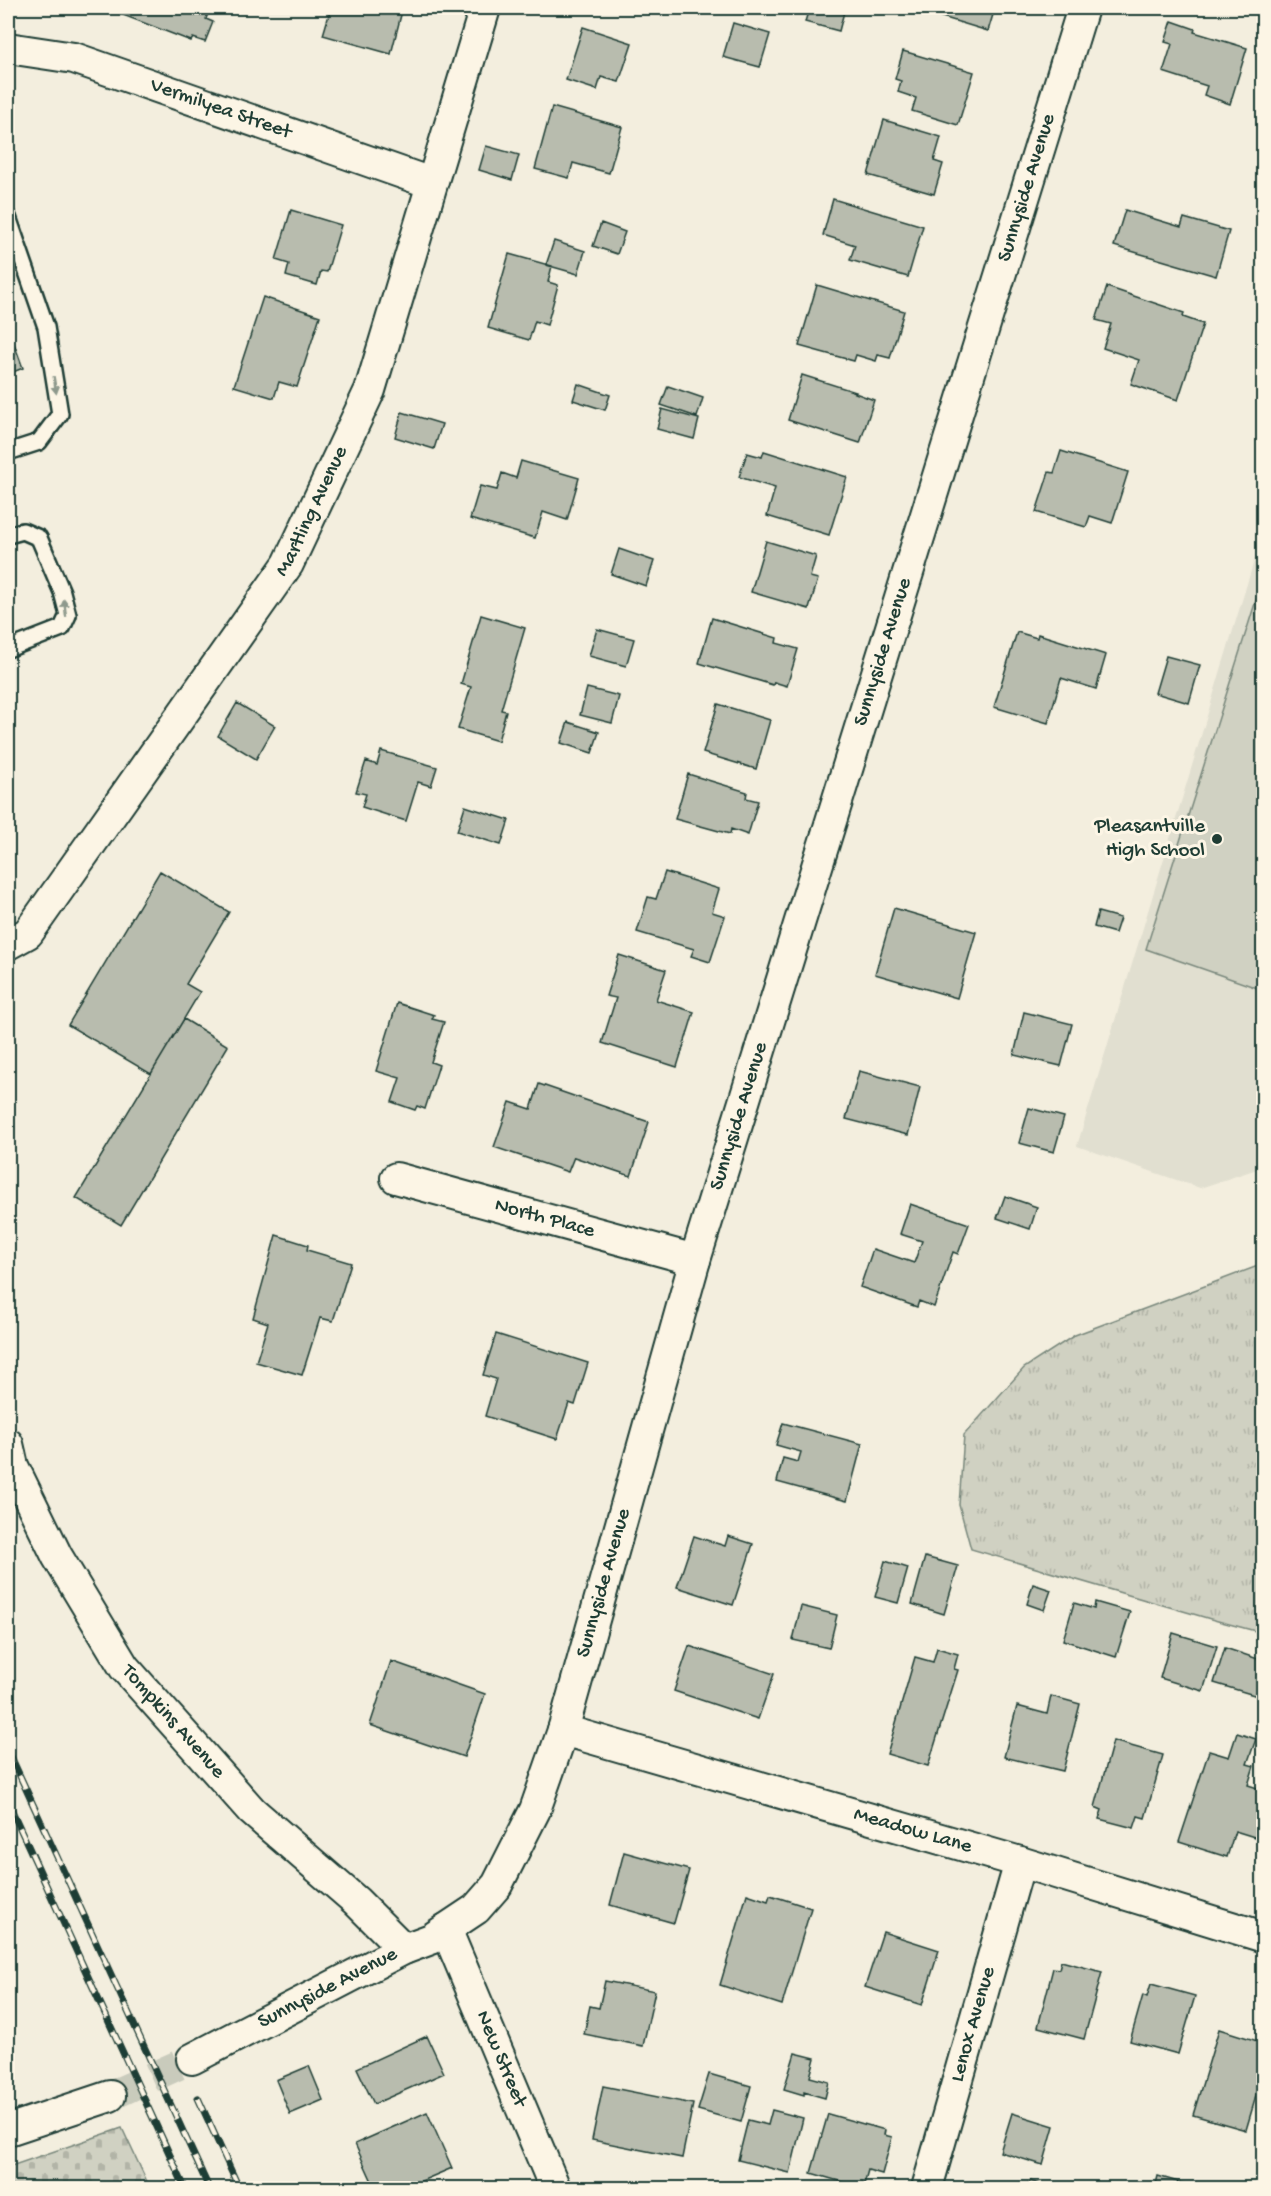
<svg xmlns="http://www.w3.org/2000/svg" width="1271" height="2196" viewBox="0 0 1271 2196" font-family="'Gochi Hand',sans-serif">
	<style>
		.built { fill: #e1dfd0 }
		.grass { fill: url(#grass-tufts); stroke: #78877b; stroke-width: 1.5 }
		.cemetery { fill: url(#cemetery-stones); stroke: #78877b; stroke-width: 1.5 }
		.pitch { fill: #d0d1c2; stroke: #78877b; stroke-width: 1.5 }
		.building { fill: #b8bcae; stroke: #1f3d34; stroke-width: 1.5 }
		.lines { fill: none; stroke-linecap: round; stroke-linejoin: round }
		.street-tunnel { stroke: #c9cbbc; stroke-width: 30; stroke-dasharray: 30 15; stroke-linecap: butt }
		.lane-casing { stroke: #1f3d34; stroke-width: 20 }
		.street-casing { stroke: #1f3d34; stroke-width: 34 }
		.lane { stroke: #fcf5e5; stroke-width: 15 }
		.street { stroke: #fcf5e5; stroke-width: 30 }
		.rail-casing { stroke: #1f3d34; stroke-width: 7 }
		.rail { stroke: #fcf5e5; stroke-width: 4.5; stroke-dasharray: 14; stroke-linecap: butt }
		.oneway { fill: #8e998c }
		.poi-dot { fill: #1f3d34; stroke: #fcf5e5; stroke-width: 2 }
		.labels { text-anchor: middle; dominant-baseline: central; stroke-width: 6; stroke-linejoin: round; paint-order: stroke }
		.street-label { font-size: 21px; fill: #1f3d34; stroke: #fcf5e5 }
		.poi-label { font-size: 21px; fill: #1f3d34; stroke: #fcf5e5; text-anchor: end }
	</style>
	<defs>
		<pattern id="grass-tufts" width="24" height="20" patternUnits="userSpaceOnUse" patternTransform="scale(1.5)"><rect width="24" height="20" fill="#d0d1c2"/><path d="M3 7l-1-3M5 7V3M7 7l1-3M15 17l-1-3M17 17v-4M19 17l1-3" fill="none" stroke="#b2b4a7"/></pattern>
		<pattern id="cemetery-stones" width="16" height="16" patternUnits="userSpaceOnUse" patternTransform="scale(1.5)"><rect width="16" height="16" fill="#d0d1c2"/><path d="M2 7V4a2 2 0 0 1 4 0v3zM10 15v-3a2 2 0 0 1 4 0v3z" fill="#b2b4a7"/></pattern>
	</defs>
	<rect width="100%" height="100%" fill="#f3eede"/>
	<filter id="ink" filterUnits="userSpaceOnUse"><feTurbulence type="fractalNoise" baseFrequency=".0167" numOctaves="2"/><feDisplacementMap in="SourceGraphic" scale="12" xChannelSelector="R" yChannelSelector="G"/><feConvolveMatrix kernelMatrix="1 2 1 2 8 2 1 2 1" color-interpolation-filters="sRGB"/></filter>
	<g filter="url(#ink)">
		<path class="built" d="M1263,531V1167L1200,1188L1077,1146Z"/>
		<path class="grass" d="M1263,1264V1633L1214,1620L971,1549L959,1505L964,1435L1024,1368L1075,1335Z"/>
		<path class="cemetery" d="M122,2128L150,2188H8V2167Z"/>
		<path class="pitch" d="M1263,578L1264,990H1263L1146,949Z"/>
		<path class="building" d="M105,8H210L206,19L213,22L205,42L193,38L191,41Z
			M331,8H387L402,11L391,54L323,35Z
			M809,8H845L839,31L805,22Z
			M919,8H995L988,31L919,10Z
			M1243,8H1264V21L1260,20L1261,13Z
			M1172,21L1195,29L1194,32L1247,48L1230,104L1204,95L1207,86L1163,72L1172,44L1165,42Z
			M733,23L770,34L760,67L723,57Z
			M583,27L632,43L619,82L601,77L597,90L566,80Z
			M903,51L974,72L958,125L912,111L916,98L898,92L901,81L895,79Z
			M552,107L622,127L609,173L573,163L569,178L535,169Z
			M884,120L941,137L934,161L943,164L934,194L868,175Z
			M486,146L519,155L512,180L479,170Z
			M833,199L923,226L908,277L850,260L855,245L823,235Z
			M291,210L341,225L327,272L321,271L317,285L286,276L289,264L276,260Z
			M1125,210L1181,227L1184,218L1229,231L1216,276L1114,246Z
			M601,223L625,232L617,254L593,246Z
			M554,241L585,251L578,274L546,265Z
			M509,254L552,266L548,282L558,285L547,325L535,321L529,340L488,328Z
			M817,285L904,311L890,358L878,355L876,361L856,355L854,361L799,346Z
			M1107,287L1184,313L1183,317L1203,324L1178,400L1131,384L1139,360L1103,348L1111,324L1096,320Z
			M263,297L320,316L297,387L279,382L274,398L234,386Z
			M1264,323V349L1256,347Z
			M8,327L23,368L8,374Z
			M802,375L856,392L855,393L874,400L860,443L788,420Z
			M578,384L610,395L605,410L573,400Z
			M668,386L703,398L697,417L661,405Z
			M662,409L699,419L694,439L657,429Z
			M402,412L442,424L434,449L395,437Z
			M764,451L847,477L829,535L767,516L775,488L739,477L747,453L762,457Z
			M1061,451L1128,472L1112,523L1090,516L1086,527L1036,512L1049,472L1054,473Z
			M521,461L579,478L567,520L543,512L535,538L470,519L480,486L497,490L502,473L516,478Z
			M766,541L816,556L810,577L818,579L809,609L751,592Z
			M619,549L654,561L646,586L611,574Z
			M481,615L525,628L501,710L506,711L498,741L458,729L471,687L461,684Z
			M712,618L777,638L776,643L798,649L787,686L774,682L773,685L699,663Z
			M597,629L634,639L626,666L589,656Z
			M1017,632L1037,638L1038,634L1106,655L1096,689L1061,678L1048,723L994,707Z
			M1166,656L1200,665L1189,703L1155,693Z
			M587,688L619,696L612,723L580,715Z
			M237,703L275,726L256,759L218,736Z
			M718,704L770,720L756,769L703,753Z
			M568,722L599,732L592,753L561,743Z
			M381,751L437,767L431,786L418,782L406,821L362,807L366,794L356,792L366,761L377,765Z
			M688,774L747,792L746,798L758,801L748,835L731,829L730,834L675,819Z
			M465,806L509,820L501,845L457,831Z
			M160,871L229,912L186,984L200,992L151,1074L68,1025Z
			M665,872L719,889L712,912L725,916L710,962L691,956L694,949L637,932L648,897L656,899Z
			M894,908L976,932L957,998L875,974Z
			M1098,912L1120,918L1115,933L1094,927Z
			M619,955L666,970L656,1000L694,1012L677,1067L602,1043L616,998L606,996Z
			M397,1003L434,1015L432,1019L444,1022L431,1062L439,1065L425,1109L417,1106L415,1110L392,1102L400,1078L376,1071Z
			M1024,1012L1072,1024L1061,1066L1014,1055Z
			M184,1019L228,1046L121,1225L76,1198Z
			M859,1071L920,1087L908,1135L846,1119Z
			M539,1084L649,1122L631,1176L574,1157L568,1172L494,1147L510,1102L531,1109Z
			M1029,1108L1064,1117L1054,1152L1019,1143Z
			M1005,1196L1037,1207L1030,1229L997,1218Z
			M910,1204L969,1224L958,1254L953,1252L934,1307L919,1301L917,1307L860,1287L873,1249L914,1263L922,1241L900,1234Z
			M276,1235L308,1245L307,1250L351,1263L333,1321L320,1318L302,1375L256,1362L268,1323L253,1318Z
			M496,1334L588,1363L575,1405L569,1403L557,1439L485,1416L496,1379L483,1375Z
			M783,1423L862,1444L847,1501L777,1482L783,1458L798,1462L801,1452L776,1445Z
			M694,1536L725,1546L728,1536L753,1544L733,1605L677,1587Z
			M925,1557L958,1566L944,1614L912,1604Z
			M885,1561L908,1568L898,1603L875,1597Z
			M1033,1584L1051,1590L1044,1610L1027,1604Z
			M1095,1602L1130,1612L1116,1657L1063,1640L1074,1603L1094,1609Z
			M801,1606L837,1615L829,1648L793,1640Z
			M1173,1633L1217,1646L1203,1691L1160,1678Z
			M689,1646L774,1674L758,1719L674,1691Z
			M937,1648L958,1654L954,1669L958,1670L928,1766L887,1754L915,1657L933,1662Z
			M1225,1648L1264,1661V1698L1214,1683Z
			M391,1661L485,1694L464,1757L370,1725Z
			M1051,1696L1080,1704L1063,1771L1004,1757L1017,1706L1047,1714Z
			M1237,1733L1256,1739L1247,1764L1254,1766L1248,1785L1264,1790V1840L1235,1831L1227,1857L1179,1842L1209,1751L1229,1757Z
			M1113,1741L1163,1755L1145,1818L1138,1816L1134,1828L1099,1819L1102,1810L1095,1807Z
			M624,1852L689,1870L674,1923L610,1905Z
			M747,1894L768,1901L770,1895L811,1908L782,2005L720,1985Z
			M883,1932L939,1950L922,2005L865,1987Z
			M1061,1961L1102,1972L1084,2039L1038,2027L1053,1968L1059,1969Z
			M605,1981L655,1991L643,2046L584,2034L590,2006L599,2008Z
			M1151,1984L1195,1996L1178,2054L1130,2041L1143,1995L1147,1997Z
			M1219,2029L1264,2043V2069L1246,2130L1193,2115Z
			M427,2036L444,2073L374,2104L357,2068Z
			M795,2053L815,2058L810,2077L829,2082L825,2098L804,2092V2095L784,2089Z
			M309,2066L323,2100L290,2114L276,2080Z
			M709,2074L751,2086L741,2122L698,2110Z
			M603,2086L693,2104L682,2158L592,2140Z
			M772,2110L803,2118L790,2173L738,2160L748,2120L768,2125Z
			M427,2112L452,2168L405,2188H375L355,2144Z
			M1012,2113L1054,2126L1043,2165L1000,2152Z
			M828,2114L885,2130L884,2135L892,2137L882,2174L868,2170L863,2188L811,2173Z
			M1158,2176L1185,2184L1184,2188H1155Z
			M1030,2181L1055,2188H1028Z"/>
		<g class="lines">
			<path class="street-tunnel" d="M110,2096L192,2059"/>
			<defs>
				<path id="lane" d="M8,217L46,327L60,414L39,442L8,452
					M8,535L23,531L39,538L62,592L68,615L62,628L8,649"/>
				<g id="street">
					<path id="s1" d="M8,48L74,58L431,183"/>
					<path id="s2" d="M8,944L28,933L288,564L370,390L485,8"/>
					<path id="s3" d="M396,1178L695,1260"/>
					<path id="s4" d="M8,1444L13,1466L57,1556L124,1667L252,1811L356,1901L404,1949"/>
					<path id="s5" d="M563,1730L1020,1862L1264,1937"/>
					<path id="s6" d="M446,1929L555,2188"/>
					<path id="s7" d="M192,2059L404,1949L431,1939L476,1909L497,1885L535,1810L563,1730L695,1260L1083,8"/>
					<path d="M8,2130L110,2096"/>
					<path id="s8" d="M927,2188L1020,1862"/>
				</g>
			</defs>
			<use href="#lane" class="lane-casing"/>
			<use href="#street" class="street-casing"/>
			<use href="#lane" class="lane"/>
			<use href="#street" class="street"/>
			<defs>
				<path id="rail" d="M8,1750L209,2188
					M8,1802L185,2188
					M198,2098L239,2188"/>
			</defs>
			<use href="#rail" class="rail-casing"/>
			<use href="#rail" class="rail"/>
		</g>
		<defs><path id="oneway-solid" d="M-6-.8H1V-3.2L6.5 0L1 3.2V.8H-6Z" transform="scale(1.5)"/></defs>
		<g class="oneway">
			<use href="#oneway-solid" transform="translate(55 385) rotate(81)"/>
			<use href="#oneway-solid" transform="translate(65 608) rotate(-97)"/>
		</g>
	</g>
	<circle class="poi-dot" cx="1217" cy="839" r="6"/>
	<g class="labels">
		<g class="street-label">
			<text stroke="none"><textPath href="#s1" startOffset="222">Vermilyea Street</textPath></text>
			<text stroke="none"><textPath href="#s7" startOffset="2133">Sunnyside Avenue</textPath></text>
			<text stroke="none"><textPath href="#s2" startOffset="532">Martling Avenue</textPath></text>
			<text stroke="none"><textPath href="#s7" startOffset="1647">Sunnyside Avenue</textPath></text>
			<text stroke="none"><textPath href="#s7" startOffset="1161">Sunnyside Avenue</textPath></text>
			<text stroke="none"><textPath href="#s3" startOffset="154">North Place</textPath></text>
			<text stroke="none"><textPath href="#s7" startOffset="675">Sunnyside Avenue</textPath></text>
			<text stroke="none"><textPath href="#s4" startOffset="326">Tompkins Avenue</textPath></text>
			<text stroke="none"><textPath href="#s5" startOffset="364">Meadow Lane</textPath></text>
			<text stroke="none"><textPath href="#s7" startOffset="153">Sunnyside Avenue</textPath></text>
			<text stroke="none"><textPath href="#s8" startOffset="170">Lenox Avenue</textPath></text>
			<text stroke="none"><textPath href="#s6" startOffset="141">New Street</textPath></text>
		</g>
		<g class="poi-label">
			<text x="1205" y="827">Pleasantville<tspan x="1205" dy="24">High School</tspan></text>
		</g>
	</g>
	<rect width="1271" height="2196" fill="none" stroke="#fcf5e5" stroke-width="30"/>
	<rect x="15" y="15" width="1241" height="2166" fill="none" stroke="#1f3d34" stroke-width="2" filter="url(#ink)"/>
</svg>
